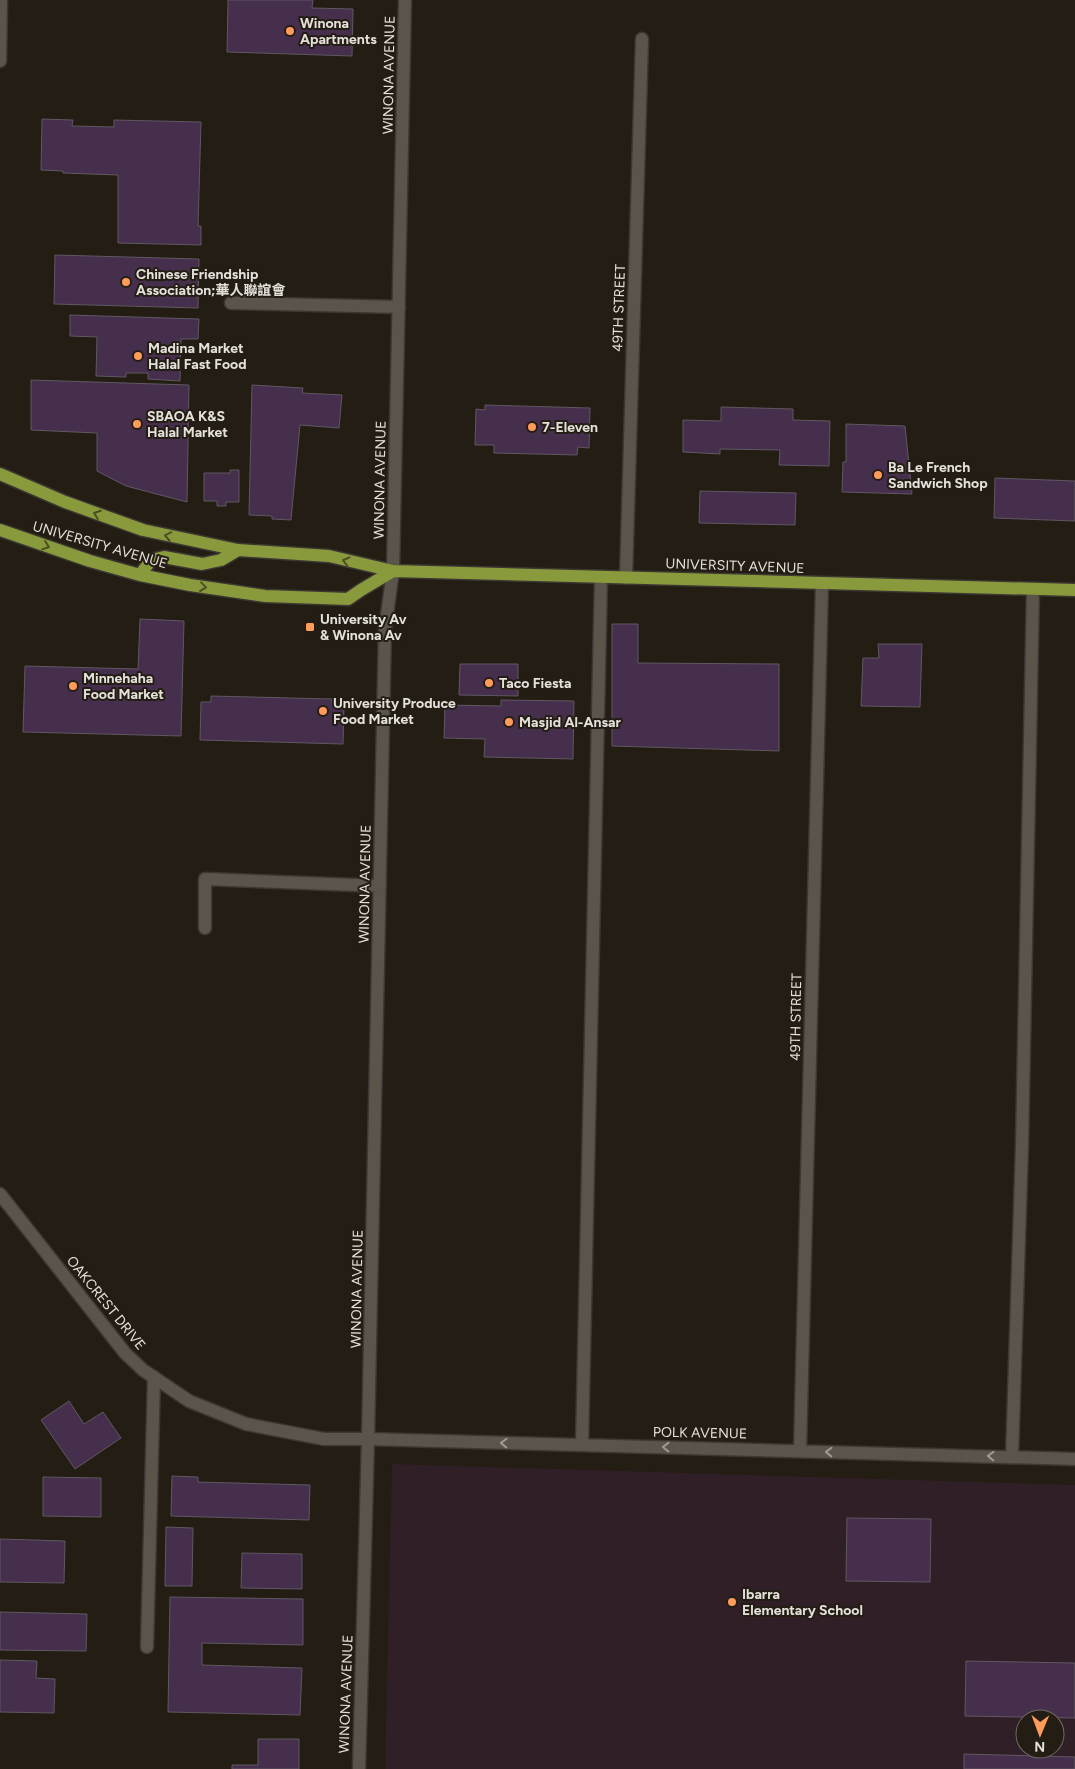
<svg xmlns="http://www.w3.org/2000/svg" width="1075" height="1769" viewBox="0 0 1075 1769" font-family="Figtree,'Noto Sans SC',sans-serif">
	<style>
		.education { fill: #311f27; fill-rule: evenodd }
		.building { fill: #462f4c; stroke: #605862 }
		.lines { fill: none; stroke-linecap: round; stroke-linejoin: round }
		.minor-casing { stroke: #3c3732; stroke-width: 15 }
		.major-casing { stroke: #3c3732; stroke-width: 15 }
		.minor { stroke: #5b544a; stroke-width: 12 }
		.major { stroke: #899a3c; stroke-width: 12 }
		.oneway { stroke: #4c4f24 }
		.oneway2 { stroke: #a09a92 }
		.poi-dot { fill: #ff9b5b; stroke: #231d14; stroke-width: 2 }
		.labels { text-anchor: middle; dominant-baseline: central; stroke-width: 4; stroke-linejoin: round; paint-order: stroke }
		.poi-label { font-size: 14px; font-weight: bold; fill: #e4e0da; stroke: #231d14; text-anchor: start }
		.street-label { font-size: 14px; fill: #e4e0da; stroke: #231d14 }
	</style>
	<rect width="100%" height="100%" fill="#231d14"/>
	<path class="education" d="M392,1464L1075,1485V1769H385ZM1025,1719H1055V1749H1025Z"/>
	<path class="building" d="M228,0H313L312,8L353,9L352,56L227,52Z
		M42,119L73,120L72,126L114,127V120L201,122L198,226H201V245L118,243V175L63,173V171L41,170Z
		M55,255L199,259L198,308L54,304Z
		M70,315L199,319L198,339H181L180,381L148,379V373H126V377L96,376L97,337L70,336Z
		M31,380L189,385L187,502L126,486L97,471V433L31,430Z
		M252,385L303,388L302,393L342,395L339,428L300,425L291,520L272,519V516L249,515Z
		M485,405L590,408L589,448L578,447L577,455L494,453V445H475L476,409L485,410Z
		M721,407L793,409V420L830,421L829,466L779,465L780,450L720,449V454L683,452V420L721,421Z
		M846,424L905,426L912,494L842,492L843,462H846Z
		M230,470H239V502H226V506H217V501H204V473H230Z
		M995,478L1075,481V521L994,518Z
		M700,491L796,493L795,525L699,523Z
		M140,619L184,621L181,736L23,732L25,666L138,669Z
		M612,624H638V663L779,664V751L612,746Z
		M878,644H922L920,707L861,706L863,658H879Z
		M460,664H518V696L459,695Z
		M211,696L332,699V705H344L343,744L200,740L201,702H211Z
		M501,700L574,701L573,759L484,757L485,739L444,738L445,705L501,706Z
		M69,1401L84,1424L103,1412L121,1438L75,1469L41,1420Z
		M172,1476L198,1477V1482L310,1485L309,1520L171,1516Z
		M43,1477L101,1478V1517L43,1516Z
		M847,1518L931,1519L930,1582L846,1581Z
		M166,1527L193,1528L192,1586H165Z
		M0,1539L65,1541L64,1583L0,1582Z
		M242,1553L302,1554V1589L241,1588Z
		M170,1597L303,1599V1645L202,1643V1665L302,1668L300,1715L168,1712Z
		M0,1612L87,1614L86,1651L0,1650Z
		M0,1660L37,1661L36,1678L55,1679L54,1713L0,1712Z
		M966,1661L1075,1663V1718L965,1716Z
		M258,1739H299V1769H232V1765H258Z
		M964,1754L1075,1757V1769H964Z"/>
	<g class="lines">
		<defs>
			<path id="minor" d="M0,61L1,0
				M231,303L399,307
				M626,578L642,39
				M205,928V879L380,886
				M0,1194L125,1353L143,1370L189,1401L246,1424L324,1439H368L1075,1459
				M582,1445L601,577
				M800,1451L822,583
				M1012,1457L1022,1145L1033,589
				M147,1647L154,1377
				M359,1769L368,1439L385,629L393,571L405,0"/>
			<path id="major" d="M0,474L65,502L143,530L238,550L329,556L393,571L1075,590
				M0,530L90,561L140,575L190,585L265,596L348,599L361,590L393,571
				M140,575L151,560L164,557L202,564L221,560L238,550"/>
		</defs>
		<use href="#minor" class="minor-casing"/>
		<use href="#major" class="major-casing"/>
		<use href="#minor" class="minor"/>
		<use href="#major" class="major"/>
	</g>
	<defs><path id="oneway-chevron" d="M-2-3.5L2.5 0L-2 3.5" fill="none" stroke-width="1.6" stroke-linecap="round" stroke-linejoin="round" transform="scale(1.25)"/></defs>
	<g class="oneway">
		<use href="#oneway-chevron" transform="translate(97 514) rotate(-160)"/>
		<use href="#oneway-chevron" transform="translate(168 536) rotate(-169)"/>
		<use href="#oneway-chevron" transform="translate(46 546) rotate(19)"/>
		<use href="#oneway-chevron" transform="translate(346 561) rotate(-166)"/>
		<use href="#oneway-chevron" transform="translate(203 587) rotate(7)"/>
	</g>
	<g class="oneway2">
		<use href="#oneway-chevron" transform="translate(504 1443) rotate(-178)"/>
		<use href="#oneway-chevron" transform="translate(666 1447) rotate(-179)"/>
		<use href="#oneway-chevron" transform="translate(829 1452) rotate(-178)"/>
		<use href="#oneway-chevron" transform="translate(991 1456) rotate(-178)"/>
	</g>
	<g class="poi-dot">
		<circle cx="290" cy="31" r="5"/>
		<circle cx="126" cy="282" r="5"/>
		<circle cx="138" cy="356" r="5"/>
		<circle cx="137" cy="424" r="5"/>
		<circle cx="532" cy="427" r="5"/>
		<circle cx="878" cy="475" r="5"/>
		<rect x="305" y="622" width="10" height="10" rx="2.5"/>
		<circle cx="489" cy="683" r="5"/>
		<circle cx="73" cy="686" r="5"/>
		<circle cx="323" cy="711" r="5"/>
		<circle cx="509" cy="722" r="5"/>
		<circle cx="732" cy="1602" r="5"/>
	</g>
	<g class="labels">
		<g class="poi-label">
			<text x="300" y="23">Winona<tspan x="300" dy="16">Apartments</tspan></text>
			<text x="136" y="274">Chinese Friendship<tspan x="136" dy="16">Association;華人聯誼會</tspan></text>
			<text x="148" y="348">Madina Market<tspan x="148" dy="16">Halal Fast Food</tspan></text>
			<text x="147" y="416">SBAOA K&amp;S<tspan x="147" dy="16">Halal Market</tspan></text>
			<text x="542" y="427">7-Eleven</text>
			<text x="888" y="467">Ba Le French<tspan x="888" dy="16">Sandwich Shop</tspan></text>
			<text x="320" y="619">University Av<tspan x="320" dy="16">&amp; Winona Av</tspan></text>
			<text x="83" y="678">Minnehaha<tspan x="83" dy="16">Food Market</tspan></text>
			<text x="499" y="683">Taco Fiesta</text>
			<text x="333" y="703">University Produce<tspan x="333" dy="16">Food Market</tspan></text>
			<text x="519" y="722">Masjid Al-Ansar</text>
			<text x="742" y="1594">Ibarra<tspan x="742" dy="16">Elementary School</tspan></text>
		</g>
		<g class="street-label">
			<text transform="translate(389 75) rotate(-89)">WINONA AVENUE</text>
			<text transform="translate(619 308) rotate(-88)">49TH STREET</text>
			<text transform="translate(380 480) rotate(-89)">WINONA AVENUE</text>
			<text transform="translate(100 545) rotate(16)">UNIVERSITY AVENUE</text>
			<text transform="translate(735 566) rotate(2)">UNIVERSITY AVENUE</text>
			<text transform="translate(365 884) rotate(-89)">WINONA AVENUE</text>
			<text transform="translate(796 1017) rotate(-89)">49TH STREET</text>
			<text transform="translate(357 1289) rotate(-89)">WINONA AVENUE</text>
			<text transform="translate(106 1303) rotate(51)">OAKCREST DRIVE</text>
			<text transform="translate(700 1433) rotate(1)">POLK AVENUE</text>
			<text transform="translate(346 1694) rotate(-88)">WINONA AVENUE</text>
		</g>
	</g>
	<g transform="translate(1040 1734) rotate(181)"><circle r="24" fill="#231d14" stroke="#706b63"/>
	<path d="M0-4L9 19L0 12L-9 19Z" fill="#ff9b5b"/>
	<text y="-8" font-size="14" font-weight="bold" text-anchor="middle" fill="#e4e0da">N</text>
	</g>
</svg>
